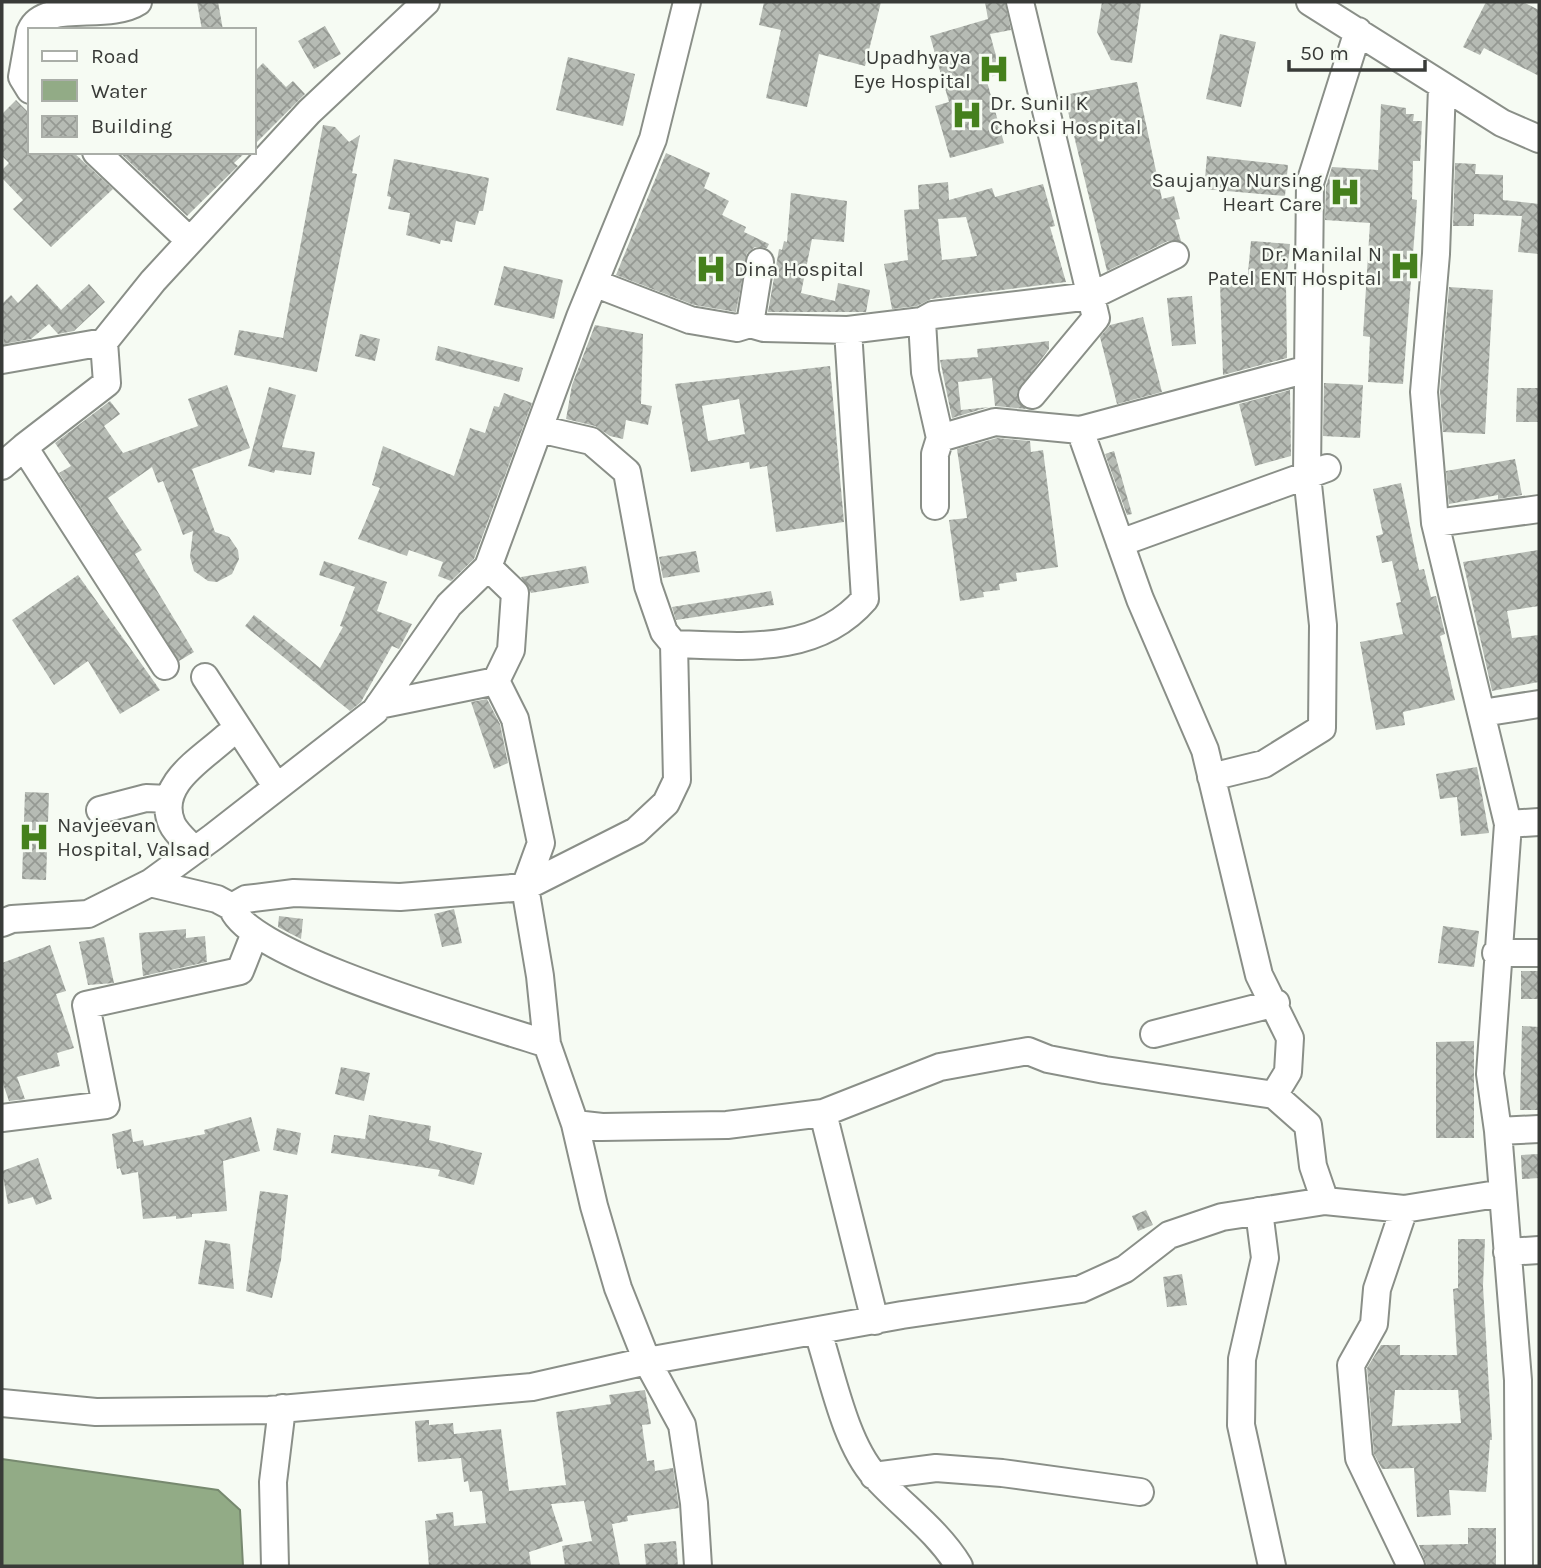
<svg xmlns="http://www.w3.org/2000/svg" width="1541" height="1568" viewBox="0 0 1541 1568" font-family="Karla,sans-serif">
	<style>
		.water { fill: #92ab86; stroke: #77896f; stroke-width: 2 }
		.building { fill: url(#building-cross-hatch); fill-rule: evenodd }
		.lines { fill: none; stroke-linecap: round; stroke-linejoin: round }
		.minor-casing { stroke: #8a8f88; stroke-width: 30 }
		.minor { stroke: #fff; stroke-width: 26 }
		.labels { text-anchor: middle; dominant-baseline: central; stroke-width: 5; stroke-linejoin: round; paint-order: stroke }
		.poi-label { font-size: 21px; fill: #393b38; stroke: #f6fbf3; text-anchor: end }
	</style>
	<defs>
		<pattern id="building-cross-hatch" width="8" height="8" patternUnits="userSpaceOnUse" patternTransform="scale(1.75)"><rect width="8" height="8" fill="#b6bbb4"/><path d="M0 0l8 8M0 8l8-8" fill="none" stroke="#959993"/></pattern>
	</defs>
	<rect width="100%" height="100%" fill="#f6fbf3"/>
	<path class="water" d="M2,1459L218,1490L240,1510L243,1566H2Z"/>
	<path class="building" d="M197,2H218L223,30H202Z
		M764,2H881L865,66L819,54L807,107L766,98L781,30L759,25Z
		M985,2H1005L1011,30L990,34L1001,74L986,78L1004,143L950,158L935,106L949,102L930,36L988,19Z
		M1102,2L1141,3L1132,63L1111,60L1097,32Z
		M1486,2H1523L1539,10V76L1484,48L1480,55L1463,47Z
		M325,26L341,54L314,69L298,41Z
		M1220,34L1256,42L1241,107L1206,99Z
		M568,57L635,74L623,126L556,110Z
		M263,63L286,87L293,81L305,94L254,145V72Z
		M1137,82L1162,199L1174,196L1180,219L1175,220L1181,241H1168L1107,271L1064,95Z
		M16,100L30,114V152H73L113,189L51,247L13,209L23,200L2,178V170L9,163L2,156V114Z
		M1381,104L1406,108V114H1414L1413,121H1422L1420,161H1413L1412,199L1417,200L1416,215L1403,384L1368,382L1370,337L1363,336L1370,223L1325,220L1326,186L1332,167L1378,170Z
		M323,125L335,127L349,142L360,135L352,173L357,174L317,372L234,355L239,330L283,338Z
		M246,152L234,163L238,166L187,216L120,153Z
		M666,153L710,173L704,188L729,201L722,215L746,227L744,232L769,244L767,248L755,247L747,253L736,312L694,305L616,275Z
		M1207,156L1288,165L1285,196L1204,189Z
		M394,159L489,178L483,211H479L475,225L456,221L452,242L441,240L440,244L406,235L410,213L388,209L391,197L387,196Z
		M1455,163L1476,164L1475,174L1503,175V200L1539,204V254L1518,252L1522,216L1474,214V226H1453Z
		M948,182L949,200L992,188L995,197L1043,184L1055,226L1050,227L1066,282L931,299L917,306L892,309L884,264L908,260L904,210L919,209L918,185ZM966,217L977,256L942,260L938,219Z
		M791,193L847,201L844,242L812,239L801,293L835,301L838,283L870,290L866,312H768L779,249L782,250L784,241L787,242Z
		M1251,241L1290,244L1286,284L1287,358L1223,375L1220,283H1247Z
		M504,266L563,280L554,319L494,305Z
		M37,284L61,310L89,284L105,302L74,331L58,334L49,324L31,339L4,344L2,304L11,295L18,303Z
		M1449,287L1493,290L1485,434L1443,432L1440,392Z
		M1192,296L1196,344L1172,346L1167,298Z
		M1143,317L1162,392L1117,404L1100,337L1110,325Z
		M595,325L643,334L641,404L652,406L648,425L626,420L623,439L610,436L595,426L566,419L572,385Z
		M360,334L380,339L375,361L355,356Z
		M1049,341V349L1017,392L1018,401L1026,409L995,406L992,378L958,382L961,410L989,407L952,418L940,360L978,357L977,349Z
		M438,346L523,368L519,382L435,360Z
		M830,366L844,522L776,532L767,466L750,469L749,462L691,472L675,384ZM739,399L745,434L708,441L702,406Z
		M1324,383L1363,385L1360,438L1323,436Z
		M227,385L250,448L192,469L215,532L229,537L238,550L239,559L232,574L217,582L208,581L194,571L190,557L193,531L183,535L163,481L158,483L152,467L108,498L142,550L135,554L194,652L179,661L59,473L71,466L55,443L110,401L120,414L104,426L123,453L198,426L188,399Z
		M269,387L296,395L282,447L315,452L311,475L275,470L274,473L248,466Z
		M1517,388H1539V422H1516Z
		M1290,390L1291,456L1255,466L1239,404Z
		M504,393L532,403L474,559L451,581L438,576L443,562L409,550L407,556L358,539L380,488L372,485L383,446L454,476L470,428L485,433L494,406L499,407Z
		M997,438L1030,441L1031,452L1043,450L1058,567L1016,573L1017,581L999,584L1000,590L983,592L984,597L960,601L949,520L967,518L957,449Z
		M1114,451L1132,514L1127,515L1105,454Z
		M1515,459L1522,495L1498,499V495L1449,504L1446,471Z
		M1401,483L1419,570L1424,569L1431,597L1436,596L1445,634L1440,636L1455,700L1403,712L1405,725L1376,730L1360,642L1403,634L1396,603L1401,602L1392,561L1382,563L1376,536L1383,534L1373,489Z
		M1539,550V606L1507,611L1512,638L1539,635V682L1492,691L1463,562Z
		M696,551L700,572L663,578L659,557Z
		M324,561L387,582L377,611L412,624L399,649L392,646L361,702L350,711L245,626L254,615L320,668L343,627L340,626L355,587L319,575Z
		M586,566L589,583L531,593L521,577Z
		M78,575L160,690L120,714L88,661L54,685L12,620Z
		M771,591L774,605L676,620L672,607Z
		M487,699L500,724L508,763L494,769L471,702Z
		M1477,767L1489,833L1461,836L1457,797L1440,799L1436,774Z
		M25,792L49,793L46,880L22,879Z
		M454,909L462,943L442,947L434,914Z
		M279,916L303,919L301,939L278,927Z
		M1443,926L1479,931L1474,967L1438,963Z
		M186,929V938L205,936L207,962L143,976L139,933Z
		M104,937L114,983L88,985L79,942Z
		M50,945L66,991L56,994L74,1048L57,1053L60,1066L17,1077L25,1099L9,1101L2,1081V963Z
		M1521,971H1539V999H1521Z
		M1522,1026L1539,1027V1110H1520Z
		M1474,1041V1138H1436V1042Z
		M341,1067L370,1073L364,1101L335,1094Z
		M369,1115L431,1126L429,1140L482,1153L474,1185L438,1176L440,1170L331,1153L334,1135L365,1139Z
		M251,1117L260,1151L223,1161L227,1211L192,1214V1217L176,1219V1216L143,1219L138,1172L122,1175L120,1168L117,1169L112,1134L131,1129L133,1142L143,1140L144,1146L205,1134L204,1130Z
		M277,1128L301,1133L297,1155L273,1150Z
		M1539,1154V1178L1522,1179L1521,1155Z
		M38,1158L52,1199L36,1205L33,1197L8,1204L2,1171Z
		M260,1191L288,1195L281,1260L272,1298L246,1291Z
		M1146,1210L1153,1225L1138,1231L1132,1216Z
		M1458,1239H1485L1483,1286L1492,1440H1490L1486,1492L1449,1490L1451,1515L1417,1517L1414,1468L1382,1469L1374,1454L1367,1368L1381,1345H1400V1355H1457L1453,1289L1458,1288ZM1395,1390H1458L1461,1423L1392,1426Z
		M205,1240L230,1244L234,1289L198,1284Z
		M1182,1274L1187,1305L1167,1307L1163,1277Z
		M645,1390L651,1424L642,1425L647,1461L654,1460L655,1471L673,1468L679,1508L627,1516L628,1521L612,1524L620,1566H565L562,1546L592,1541L584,1501L551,1504L563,1541L529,1552L531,1565L429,1566L425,1521L437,1519L436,1514L453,1512L454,1526L486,1523L482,1491L470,1492L468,1481L464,1482L461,1458L418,1462L415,1421L429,1420V1425L453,1423L454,1434L501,1429L509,1491L566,1485L556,1412L611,1404L609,1395Z
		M1468,1528H1496V1566H1427L1419,1545L1468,1544Z
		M676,1541L678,1566H646L644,1544Z"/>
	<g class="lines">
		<defs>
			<path id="minor" d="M1020,2L1096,318L1032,395
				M1310,2L1502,123L1539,139
				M31,30C44,0 109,21 138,2
				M30,32L22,77L30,90
				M1442,87L1436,254L1424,392L1435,523L1508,824L1490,1074L1498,1131L1518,1380L1519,1566
				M96,152L190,241
				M594,283L690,320L737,328L750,324L764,328L848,330L922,321L933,315L1091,296L1175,255
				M922,321L925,372L940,438L935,454V506
				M750,324L760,262
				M2,360L104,342
				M1080,430L1140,599L1205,750L1259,975L1290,1038L1288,1072L1274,1095
				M940,438L995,422L1080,430L1308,369
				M2,466L24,447
				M1435,523L1539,509
				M1120,543L1327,468
				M488,567L515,593L511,650L496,681
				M674,644C741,646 816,656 865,599L848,330
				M165,666L24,447L107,383L104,342L153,281L309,112L426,2
				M205,677L276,786
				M379,705L496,681L515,719L541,843L525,887L540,976L547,1044L575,1124L594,1206L618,1288L647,1361L682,1425L694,1503L698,1566
				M1482,713L1539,704
				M1211,777L1264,764L1322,728L1323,625L1307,475L1310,183L1358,31
				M100,810L146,798L169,799
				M1508,824L1539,822
				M194,850C188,843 176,833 172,824C155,785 202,759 226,737
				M150,883L217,899L232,907C246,957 491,1025 547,1044
				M232,907L246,899L294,893L400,897L525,887L636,831L666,803L677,780L674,644L664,632L648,586L627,472L591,441L539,429
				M2,923L12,919L88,914L150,883L213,837L375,711L449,605L488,567L580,317L653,139L687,2
				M1496,953H1539
				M1154,1034L1276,1003
				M823,1113L875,1321
				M2,1118L106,1105L86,1005L240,971L255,933
				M575,1124L602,1127L727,1125L823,1113L940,1067L1028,1051L1048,1059L1105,1070L1274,1095L1308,1125L1313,1166L1325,1201
				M1498,1131L1539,1129
				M1404,1209L1377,1289L1374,1324L1351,1365L1359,1458L1411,1566
				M1259,1211L1265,1258L1242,1359L1241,1425L1272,1566
				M1507,1252L1539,1250
				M818,1332C832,1375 845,1443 875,1476C903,1507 937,1530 959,1566
				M2,1403L96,1412L269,1410L532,1387L647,1361L902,1315L1081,1289L1125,1269L1169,1235L1222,1217L1325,1201L1404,1209L1503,1193
				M874,1476L936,1468L1002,1473L1140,1492
				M275,1566L273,1482L282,1408"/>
		</defs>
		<use href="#minor" class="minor-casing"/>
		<use href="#minor" class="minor"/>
	</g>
	<defs>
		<symbol id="hospital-bare" viewBox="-9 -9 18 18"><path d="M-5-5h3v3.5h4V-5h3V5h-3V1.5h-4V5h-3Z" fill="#45801c" stroke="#f6fbf3" stroke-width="2.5" paint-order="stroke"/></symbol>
	</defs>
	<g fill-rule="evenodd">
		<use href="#hospital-bare" x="972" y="47" width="44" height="44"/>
		<use href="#hospital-bare" x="945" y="93" width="44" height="44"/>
		<use href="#hospital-bare" x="1323" y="170" width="44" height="44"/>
		<use href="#hospital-bare" x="1383" y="244" width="44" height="44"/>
		<use href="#hospital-bare" x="689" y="247" width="44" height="44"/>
		<use href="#hospital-bare" x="12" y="815" width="44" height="44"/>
	</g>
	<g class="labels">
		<g class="poi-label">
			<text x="971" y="57">Upadhyaya<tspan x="971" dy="24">Eye Hospital</tspan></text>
			<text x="990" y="103" text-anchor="start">Dr. Sunil K<tspan x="990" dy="24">Choksi Hospital</tspan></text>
			<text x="1322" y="180">Saujanya Nursing<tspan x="1322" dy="24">Heart Care</tspan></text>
			<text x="1382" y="254">Dr. Manilal N<tspan x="1382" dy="24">Patel ENT Hospital</tspan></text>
			<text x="734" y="269" text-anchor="start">Dina Hospital</text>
			<text x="57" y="825" text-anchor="start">Navjeevan<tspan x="57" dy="24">Hospital, Valsad</tspan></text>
		</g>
	</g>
	<rect width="1541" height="1568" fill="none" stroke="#393b38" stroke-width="7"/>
	<rect x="28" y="28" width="228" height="126" fill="#f6fbf3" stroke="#aaaea8" stroke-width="2"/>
	<rect x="42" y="51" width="35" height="10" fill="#ffffff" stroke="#aaaea8" stroke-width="2"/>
	<text x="91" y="63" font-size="21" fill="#393b38">Road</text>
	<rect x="42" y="80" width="35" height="21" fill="#92ab86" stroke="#aaaea8" stroke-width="2"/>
	<text x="91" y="98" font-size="21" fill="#393b38">Water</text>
	<rect x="42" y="116" width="35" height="21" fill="url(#building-cross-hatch)" stroke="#aaaea8" stroke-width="2"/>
	<text x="91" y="133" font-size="21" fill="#393b38">Building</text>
	<path d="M1289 60v10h136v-10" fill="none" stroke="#393b38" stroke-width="3.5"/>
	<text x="1300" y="60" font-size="21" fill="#393b38" stroke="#f6fbf3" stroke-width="5" paint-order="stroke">50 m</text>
</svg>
